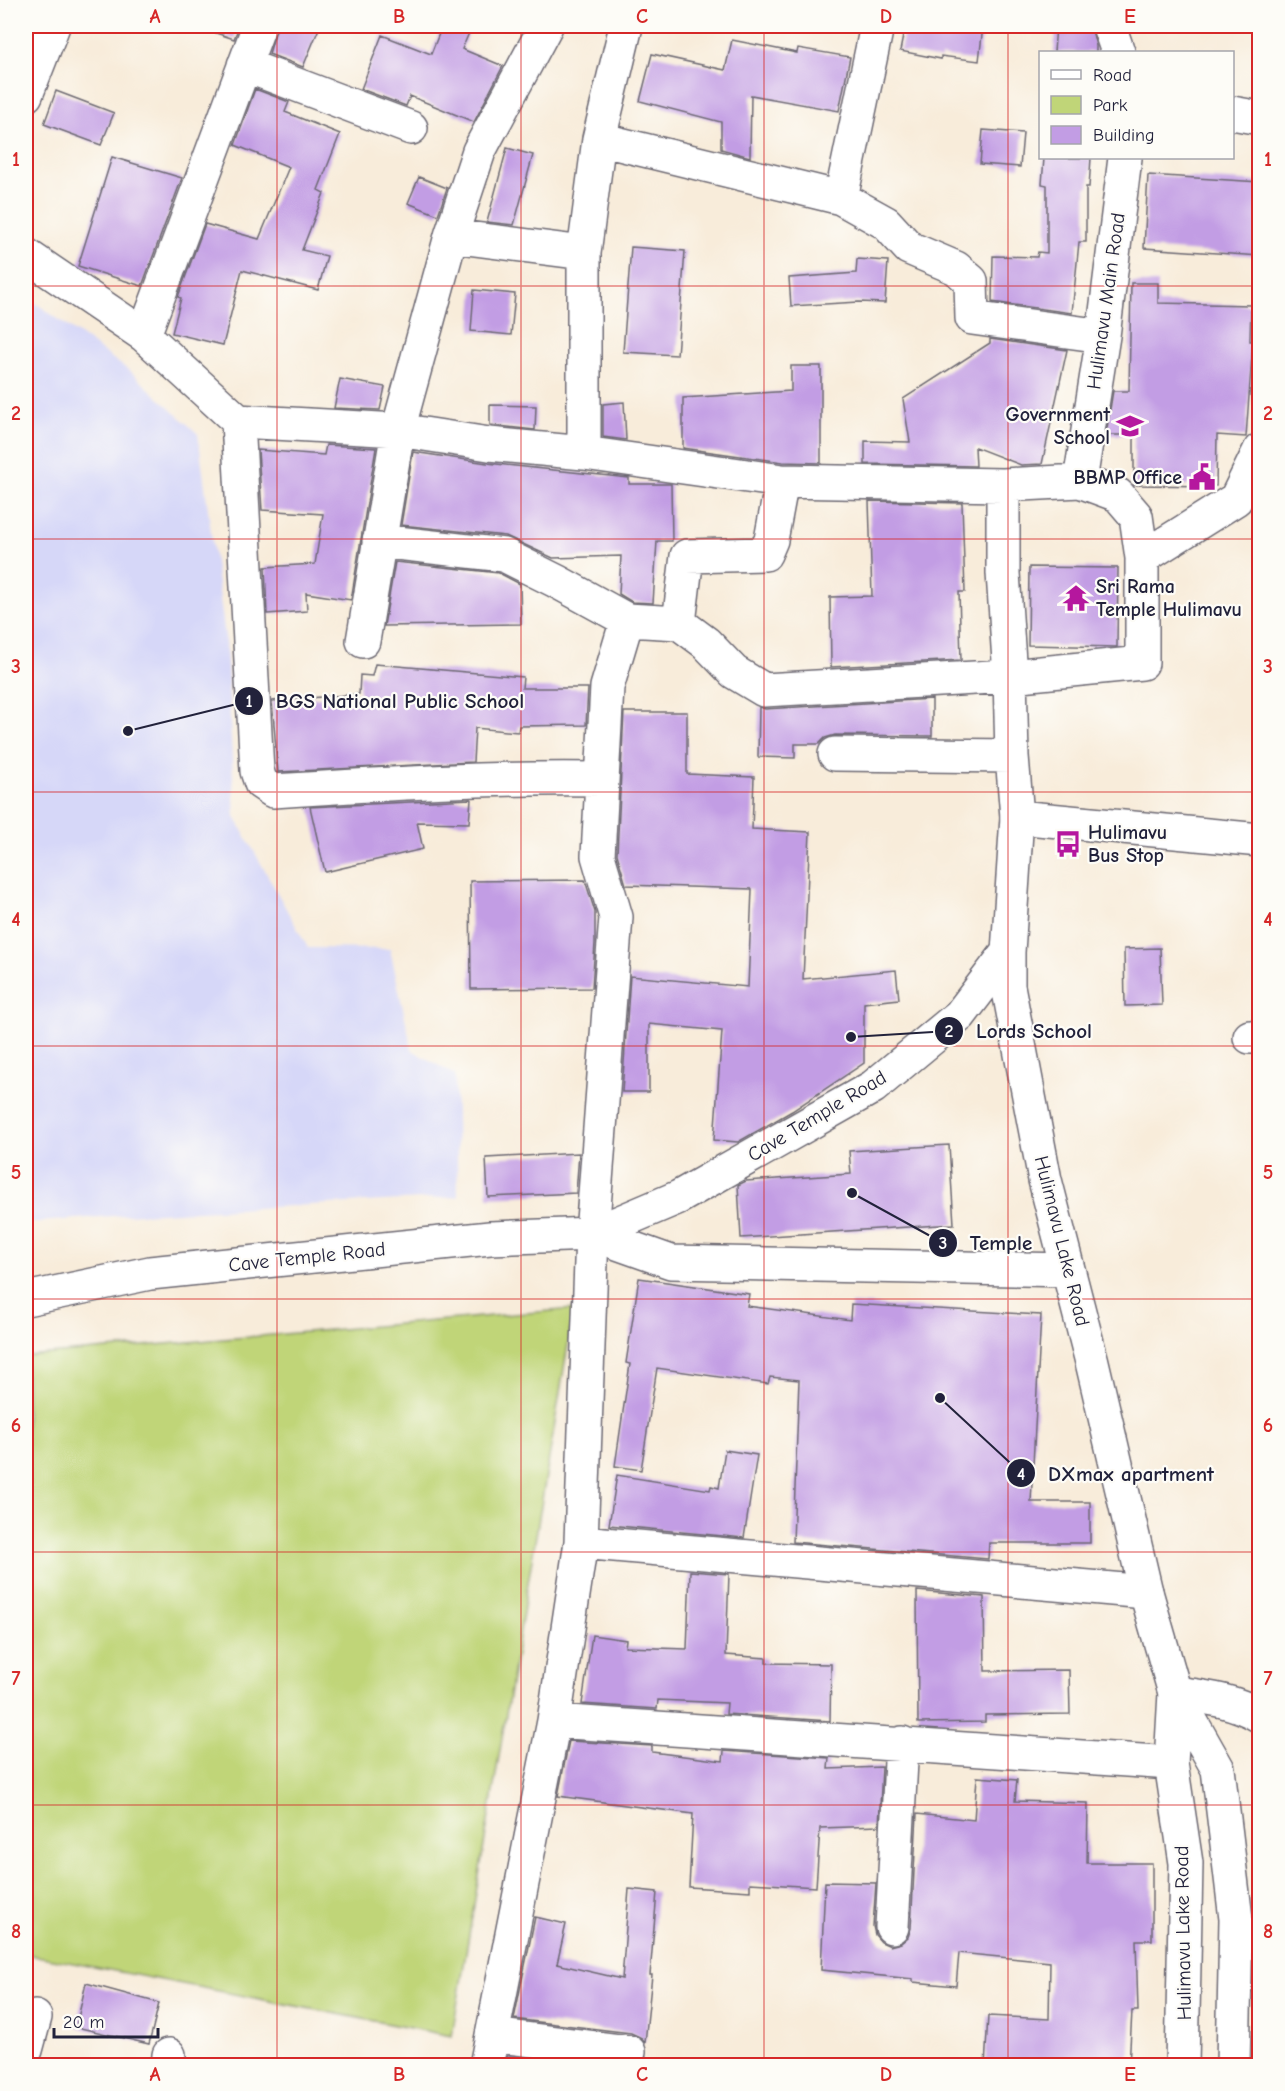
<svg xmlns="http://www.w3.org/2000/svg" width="1285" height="2091" viewBox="0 0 1285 2091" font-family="'Comic Neue',sans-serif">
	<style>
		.built { fill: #d6d7f8 }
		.green { fill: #c0d578; stroke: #717c5a; stroke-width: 1.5 }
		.building { fill: #c29de4 }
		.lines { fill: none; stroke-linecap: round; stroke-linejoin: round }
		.minor-casing { stroke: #6d6973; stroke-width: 36 }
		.major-casing { stroke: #6d6973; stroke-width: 36 }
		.minor { stroke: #fff; stroke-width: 33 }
		.major { stroke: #fff; stroke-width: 33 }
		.grid { fill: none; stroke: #d62828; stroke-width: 1.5; stroke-opacity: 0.55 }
		.labels { text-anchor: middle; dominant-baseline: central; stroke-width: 4.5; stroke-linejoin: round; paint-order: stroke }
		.street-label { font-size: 20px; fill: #22223b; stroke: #fdfcf7 }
		.poi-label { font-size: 20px; font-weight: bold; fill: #22223b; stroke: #fdfcf7; text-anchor: end }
		.leader { fill: none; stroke: #22223b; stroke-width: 2 }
		.callout-dot { fill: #22223b; stroke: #fdfcf7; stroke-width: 2 }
		.mark-label { font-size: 18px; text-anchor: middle; font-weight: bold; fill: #fff }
		.callout-label { font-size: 21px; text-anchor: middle; font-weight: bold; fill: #22223b; stroke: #fdfcf7; stroke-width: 4.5; stroke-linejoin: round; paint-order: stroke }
		.neatline { fill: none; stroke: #d62828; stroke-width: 2 }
		.grid-label { font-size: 20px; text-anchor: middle; font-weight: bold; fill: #d62828 }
	</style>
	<rect width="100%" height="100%" fill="#fdfcf7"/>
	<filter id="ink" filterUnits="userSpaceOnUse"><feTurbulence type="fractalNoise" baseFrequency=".0167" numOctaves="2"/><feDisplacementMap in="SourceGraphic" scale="12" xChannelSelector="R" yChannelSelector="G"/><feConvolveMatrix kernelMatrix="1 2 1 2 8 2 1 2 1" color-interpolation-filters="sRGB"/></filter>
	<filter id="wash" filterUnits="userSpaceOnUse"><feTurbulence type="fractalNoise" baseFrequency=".008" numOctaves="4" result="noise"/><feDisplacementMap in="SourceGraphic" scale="24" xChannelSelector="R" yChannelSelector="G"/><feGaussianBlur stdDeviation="1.35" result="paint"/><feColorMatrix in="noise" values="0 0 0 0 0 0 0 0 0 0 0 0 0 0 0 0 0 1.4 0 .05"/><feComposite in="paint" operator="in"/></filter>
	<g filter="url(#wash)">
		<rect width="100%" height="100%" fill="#f8ecda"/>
		<path class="built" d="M26,296L131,372L198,434L226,644L235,817L308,948L390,949L412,1050L455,1075L458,1197L124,1215L26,1223Z"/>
		<path class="green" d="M574,1309L452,2036L26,1954V1356Z"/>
		<g id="blocks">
			<path class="building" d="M208,26H239L234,39L207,30Z
				M277,26H320L303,67L269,54Z
				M442,26H472L462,49L503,66L474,122L410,96L406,106L361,89L382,35L431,54Z
				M905,26H983L979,61L941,56V59L900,51Z
				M1056,26H1091L1096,46V52H1054Z
				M732,40L797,53L798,48L850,57L839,111L751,95L750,157L721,149V122L640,101L652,54L725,70Z
				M255,89L289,102L285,112L340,134L318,190L324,193L302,250L327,256L318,290L242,270L223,345L172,333L181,298L178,297L205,224L259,239L289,167L235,145Z
				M56,91L114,113L101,145L44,124Z
				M983,130L1023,133L1020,167L980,164Z
				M507,148L533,155L514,225L487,222Z
				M112,157L182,178L142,286L78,266Z
				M1044,158H1091L1089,187H1086V242H1079L1072,313L992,302L993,256L1037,257L1038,252L1047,253V185L1042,184Z
				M1148,175L1260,182V256L1144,248Z
				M419,177L447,188L438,215L408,203Z
				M631,247L685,251L677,355L623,352Z
				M857,259L888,261L885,303L859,302L791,306L789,278L856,273Z
				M1131,283H1158V303L1251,305L1250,341H1253L1246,437L1217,435L1216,486L1134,485V435H1106L1113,391H1129Z
				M474,290L515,294L511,335L471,331Z
				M990,339L1067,350L1042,464L1021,465L975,447L976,466L865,464V441L910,442L903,399L990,343Z
				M791,366H821V463L783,462L683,448V398L791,391Z
				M340,379L385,387L380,410L334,408Z
				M624,402L626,440L603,437V404Z
				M490,405L536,406L535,430L490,425Z
				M326,445L376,448L351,600L306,593L307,611L267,614L265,567L315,564L323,514L262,510L258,450L324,455Z
				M413,452L487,463L629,478V484H671L672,541H657L653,603L632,602L619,594L621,556L553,558L506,536L401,525Z
				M869,501L962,503L965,592H959L961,660L831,667L830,597L872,596Z
				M395,562L499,573L520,584L521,624L384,626Z
				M1029,567L1118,568L1117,647L1028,645Z
				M375,664L523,677L522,688H588L586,725L519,726L518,732L475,728L473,762L278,772L272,701L359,694L360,675L372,676Z
				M932,699V736L835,735L825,738L819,744H795V758L758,757L759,707L765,709Z
				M624,712H687V774L754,777L752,829L810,832L803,979L896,970L899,999L864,1003V1063L792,1111L738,1142L714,1140L722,1031L649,1024V1092H622L630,976L748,987L752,889L626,885L617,854Z
				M471,799L469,823L417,822L423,849L325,872L310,807Z
				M585,880L595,912V943L592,988L471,989L470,881Z
				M1160,948L1162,1005L1125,1006L1124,949Z
				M949,1145L954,1224L741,1238L738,1185L746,1181L851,1174L849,1151Z
				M579,1153L576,1193L488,1197L486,1158Z
				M639,1278L749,1294L747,1306L850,1320L851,1304L1041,1315L1031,1502H1090V1543H989L988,1559L793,1542L799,1380L770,1377L768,1384L657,1368L641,1470L615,1466L630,1364L626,1363Z
				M725,1450L757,1455L744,1538L609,1525L617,1475L710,1490L711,1486L719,1488Z
				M690,1571L729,1574L726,1655L766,1658V1663L831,1664L830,1721L726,1714L727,1703L658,1700L657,1709L582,1704L592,1635L626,1640L625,1647L687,1649Z
				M917,1591L984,1597L985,1671L1069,1670L1070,1714L985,1715V1722L918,1723Z
				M569,1741L652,1746V1752L723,1761L724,1751L829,1758L828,1769L882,1767L879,1826L820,1828L816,1887L750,1883V1891L689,1887L693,1814L558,1796Z
				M977,1777L1017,1780L1015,1801L1088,1803L1087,1863H1152V1940H1136L1138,2011H1132L1129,2066H985L988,2016L1049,2019L1050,1962L959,1953L956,1986L913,1982V1979L821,1970L825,1882L876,1883L873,1926L875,1935L881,1942L890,1946L901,1943L908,1937L911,1928L917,1814L974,1820Z
				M629,1889L657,1892L650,1975H652L645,2043L640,2037L631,2033L514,2019L535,1917L566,1924L557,1964L622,1979Z
				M86,1983L159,2003L149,2044L76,2027Z
				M507,2056L586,2066H505Z"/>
		</g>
	</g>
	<g filter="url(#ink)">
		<use href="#blocks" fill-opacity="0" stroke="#6d6973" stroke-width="1.5"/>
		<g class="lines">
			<defs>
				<path id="minor" d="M1109,26L1118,52
					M244,65L411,128
					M26,95L53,26
					M1232,113L1260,118
					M599,139L841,198L877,26
					M841,198L886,223L909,248L956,268L971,281L972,318L1103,336
					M451,236L584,253L599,139L626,26
					M584,253V453
					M26,255L144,335L238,421L257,771L261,783L273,791C382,784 492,777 602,779
					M144,335L259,26
					M238,421L398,430L451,236L479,151L546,26
					M1080,481L1118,495L1136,516L1142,558V663L1010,676L1003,573V485Z
					M1080,481L1103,336L1125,158
					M379,541L504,555L556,581L627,620L679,623L706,643L734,672L764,690L1010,676L1012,756L1017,817L1260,840
					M1142,558L1236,499L1260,450
					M679,623L687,556L765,554L771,540L782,481
					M363,641L398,430L489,444L584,453L782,481L1003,485
					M835,754L1012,756
					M1250,1037H1260
					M581,1542L1146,1592
					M1175,1693C1204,1697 1234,1700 1260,1716
					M554,1721L1171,1763
					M892,1927L902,1743
					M492,2035L629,2052
					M26,2050L35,2017
					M168,2066L169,2055
					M486,2066L554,1721L581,1542L592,1234L616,917L598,856L607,687L627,620"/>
				<path id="major" d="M1017,817L1008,952V986L1045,1180L1092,1362L1146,1592L1175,1693L1218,1769L1236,1919L1233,2066
					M592,1234L671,1262L1068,1270
					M26,1299L150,1273L490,1238L592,1234L679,1197L873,1087L960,1015L1008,952
					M1175,1693L1171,1763L1186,1863L1182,2066"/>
			</defs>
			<use href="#minor" class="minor-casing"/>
			<use href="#major" class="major-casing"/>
			<use href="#minor" class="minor"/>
			<use href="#major" class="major"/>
		</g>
	</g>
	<path class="grid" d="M277,26V2066M521,26V2066M764,26V2066M1008,26V2066M26,286H1260M26,539H1260M26,792H1260M26,1046H1260M26,1299H1260M26,1552H1260M26,1805H1260"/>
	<defs>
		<symbol id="school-bare" viewBox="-9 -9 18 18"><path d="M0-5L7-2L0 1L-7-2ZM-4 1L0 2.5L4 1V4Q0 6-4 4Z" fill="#b5179e" stroke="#fdfcf7" stroke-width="2.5" paint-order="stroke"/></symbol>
		<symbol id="civic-bare" viewBox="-9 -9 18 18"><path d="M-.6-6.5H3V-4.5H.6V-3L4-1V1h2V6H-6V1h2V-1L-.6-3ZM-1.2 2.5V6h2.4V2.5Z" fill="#b5179e" stroke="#fdfcf7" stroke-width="2.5" paint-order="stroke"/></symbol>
		<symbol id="temple-bare" viewBox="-9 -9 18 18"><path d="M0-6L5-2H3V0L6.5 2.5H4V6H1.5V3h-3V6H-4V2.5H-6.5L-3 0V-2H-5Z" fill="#b5179e" stroke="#fdfcf7" stroke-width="2.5" paint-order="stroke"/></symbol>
		<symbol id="bus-bare" viewBox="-9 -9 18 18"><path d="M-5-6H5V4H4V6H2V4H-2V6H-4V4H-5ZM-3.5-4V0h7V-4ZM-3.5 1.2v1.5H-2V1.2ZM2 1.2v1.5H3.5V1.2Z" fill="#b5179e" stroke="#fdfcf7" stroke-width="2.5" paint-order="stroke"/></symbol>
	</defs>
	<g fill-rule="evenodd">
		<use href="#school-bare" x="1111" y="407" width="38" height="38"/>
		<use href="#civic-bare" x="1183" y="458" width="38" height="38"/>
		<use href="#temple-bare" x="1057" y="579" width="38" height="38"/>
		<use href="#bus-bare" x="1049" y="825" width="38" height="38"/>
	</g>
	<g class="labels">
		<g class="street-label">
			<text transform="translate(1106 301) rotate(-82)">Hulimavu Main Road</text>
			<text transform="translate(817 1116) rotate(-31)">Cave Temple Road</text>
			<text transform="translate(1062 1241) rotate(76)">Hulimavu Lake Road</text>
			<text transform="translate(307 1257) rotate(-6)">Cave Temple Road</text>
			<text transform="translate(1183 1933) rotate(-91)">Hulimavu Lake Road</text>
		</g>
		<g class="poi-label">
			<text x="1110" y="414">Government<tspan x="1110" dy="23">School</tspan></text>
			<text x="1182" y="477">BBMP Office</text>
			<text x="1096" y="586" text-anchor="start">Sri Rama<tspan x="1096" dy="23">Temple Hulimavu</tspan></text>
			<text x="1088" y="832" text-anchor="start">Hulimavu<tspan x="1088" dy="23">Bus Stop</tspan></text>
		</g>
	</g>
	<path class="leader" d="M128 731L249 701M851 1037L949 1031M852 1193L943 1243M940 1398L1021 1473"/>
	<g class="callout-dot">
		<circle cx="128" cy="731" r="6"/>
		<circle cx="851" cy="1037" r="6"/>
		<circle cx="852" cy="1193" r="6"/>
		<circle cx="940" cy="1398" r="6"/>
		<circle cx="249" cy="701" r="15"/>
		<circle cx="949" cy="1031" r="15"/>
		<circle cx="943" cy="1243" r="15"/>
		<circle cx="1021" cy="1473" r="15"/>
	</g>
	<g class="mark-label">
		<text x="249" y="707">1</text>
		<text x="949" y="1037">2</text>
		<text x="943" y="1249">3</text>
		<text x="1021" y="1480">4</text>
	</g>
	<g class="callout-label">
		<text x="400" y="708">BGS National Public School</text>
		<text x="1034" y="1038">Lords School</text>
		<text x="1001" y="1250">Temple</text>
		<text x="1131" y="1481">DXmax apartment</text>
	</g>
	<rect width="1285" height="2091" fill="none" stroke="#fdfcf7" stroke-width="66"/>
	<rect x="1039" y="51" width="195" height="108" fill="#fdfcf7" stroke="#a5a5ac" stroke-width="1.5"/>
	<rect x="1051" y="70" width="30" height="9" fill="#ffffff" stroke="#a5a5ac" stroke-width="1.5"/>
	<text x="1093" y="81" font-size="18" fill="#22223b">Road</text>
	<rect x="1051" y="96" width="30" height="18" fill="#c0d578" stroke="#a5a5ac" stroke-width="1.5"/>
	<text x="1093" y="111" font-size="18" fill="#22223b">Park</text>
	<rect x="1051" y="126" width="30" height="18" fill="#c29de4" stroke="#a5a5ac" stroke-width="1.5"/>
	<text x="1093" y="141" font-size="18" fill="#22223b">Building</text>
	<path d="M54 2028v9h104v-9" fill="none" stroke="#22223b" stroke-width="3"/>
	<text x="63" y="2028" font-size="18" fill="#22223b" stroke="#fdfcf7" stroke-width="4.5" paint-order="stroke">20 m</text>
	<rect x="33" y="33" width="1219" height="2025" class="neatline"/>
	<g class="grid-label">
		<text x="155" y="23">A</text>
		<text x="399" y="23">B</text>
		<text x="642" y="23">C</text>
		<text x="886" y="23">D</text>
		<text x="1130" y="23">E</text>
		<text x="16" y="166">1</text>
		<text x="1268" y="166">1</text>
		<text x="16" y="420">2</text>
		<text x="1268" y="420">2</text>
		<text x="16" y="673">3</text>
		<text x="1268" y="673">3</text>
		<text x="16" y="926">4</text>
		<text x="1268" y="926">4</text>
		<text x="16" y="1179">5</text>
		<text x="1268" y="1179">5</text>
		<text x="16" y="1432">6</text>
		<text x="1268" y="1432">6</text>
		<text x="16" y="1685">7</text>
		<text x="1268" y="1685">7</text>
		<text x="16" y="1938">8</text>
		<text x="1268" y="1938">8</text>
		<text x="155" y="2081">A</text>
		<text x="399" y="2081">B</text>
		<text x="642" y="2081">C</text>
		<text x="886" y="2081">D</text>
		<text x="1130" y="2081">E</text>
	</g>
</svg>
